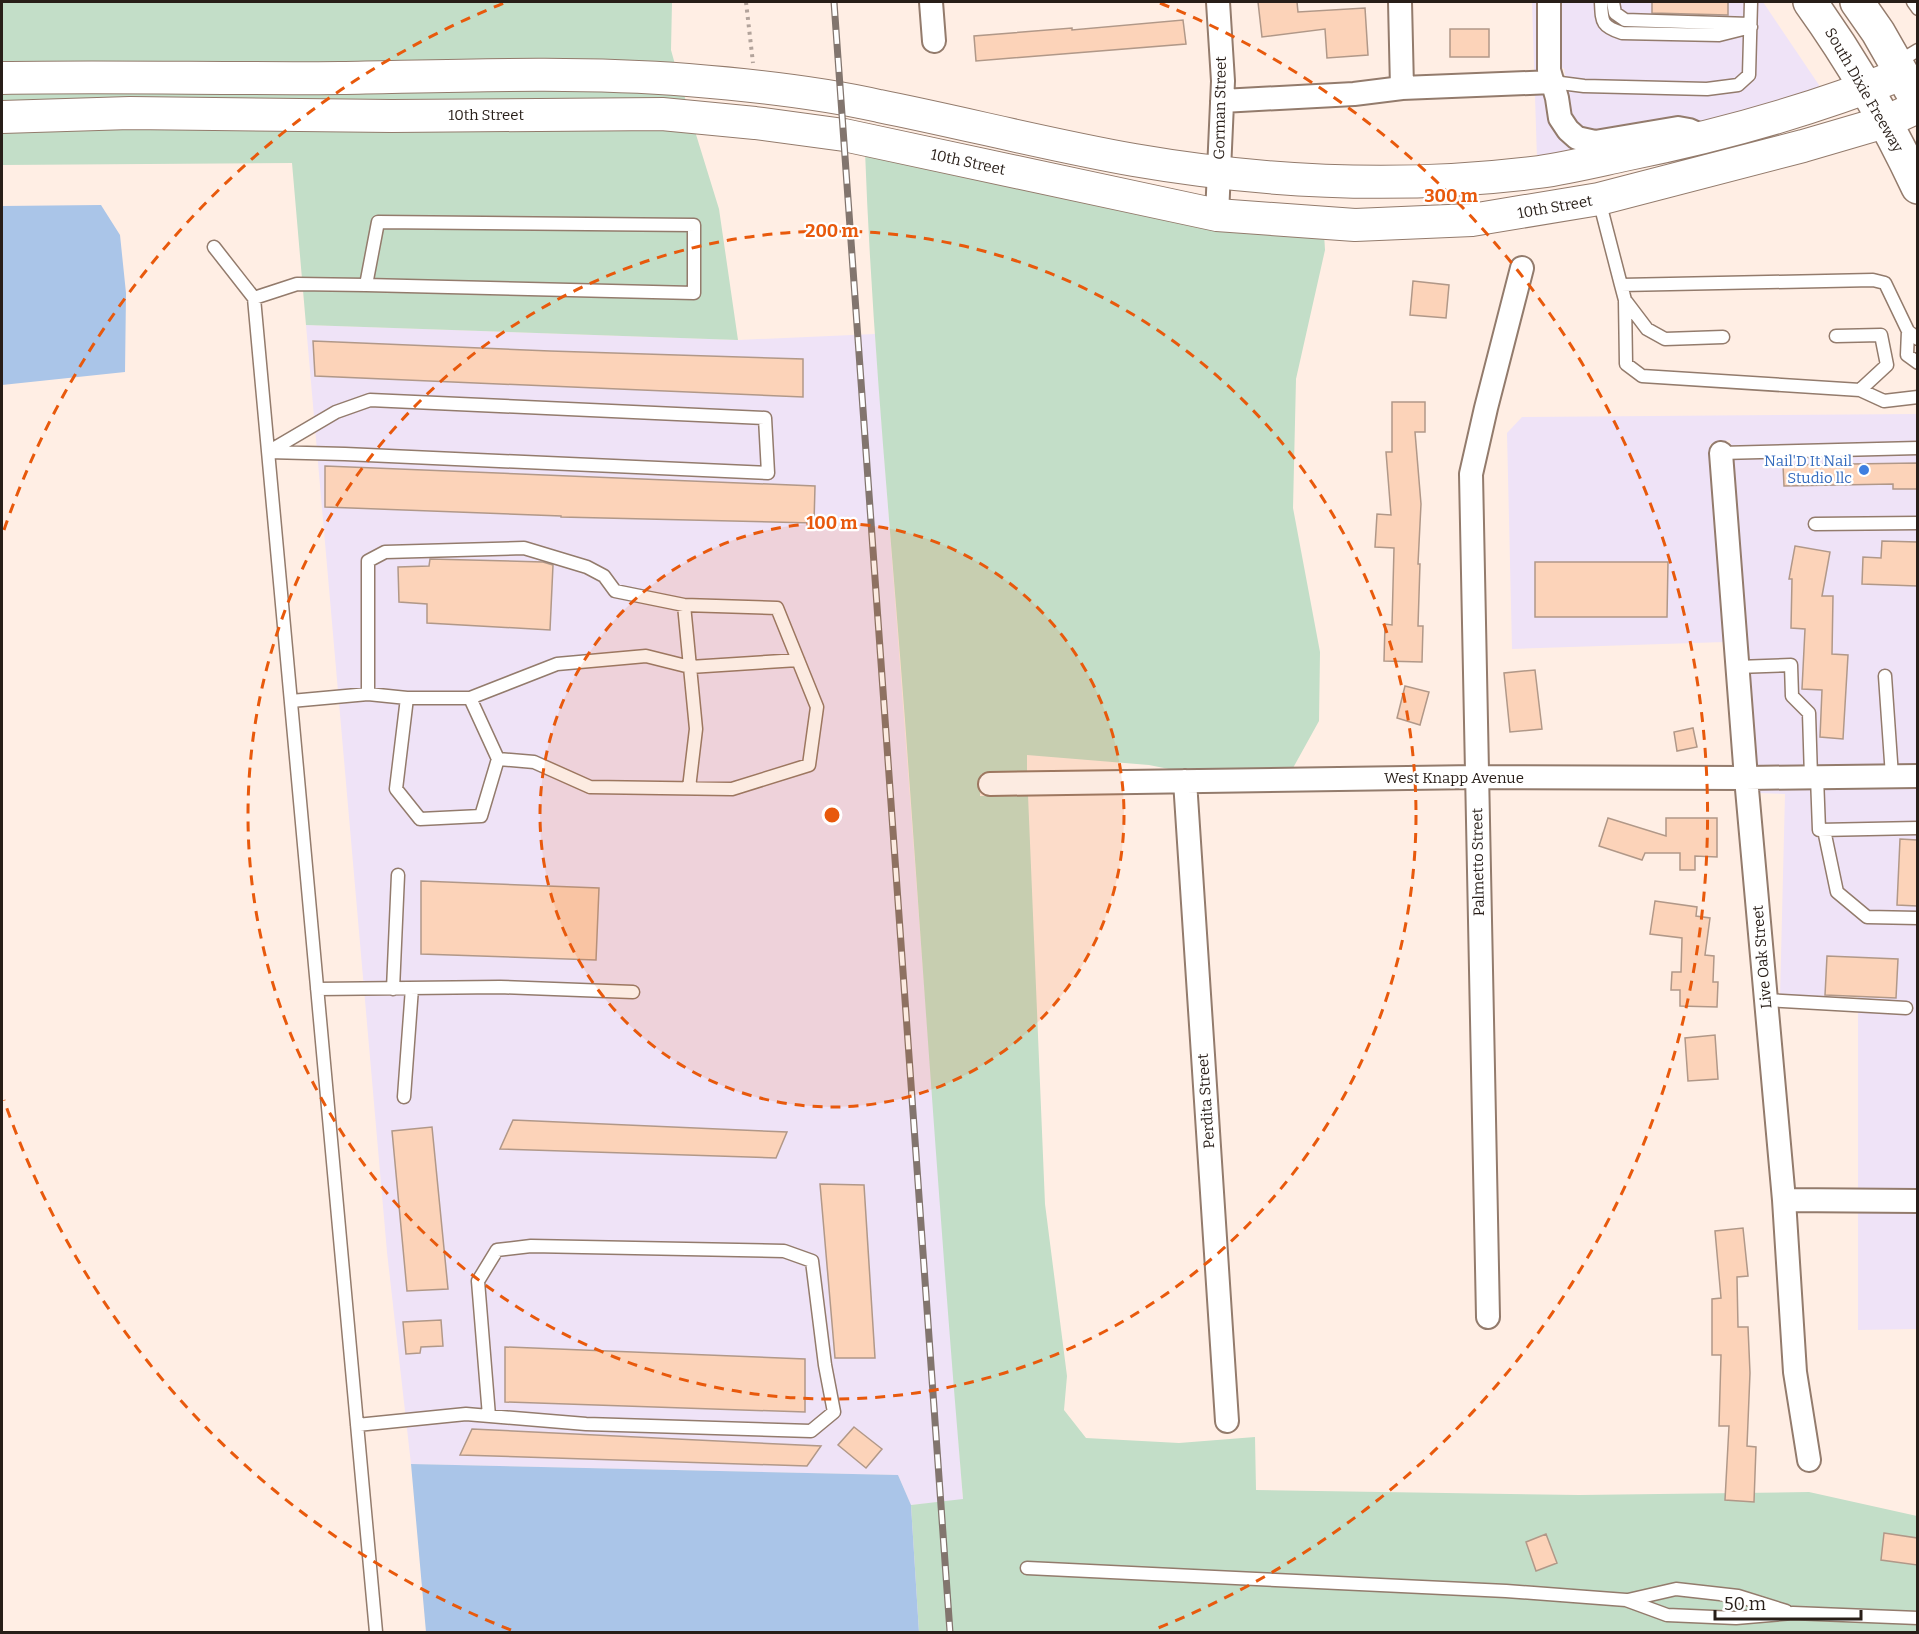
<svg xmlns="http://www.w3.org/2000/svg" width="1919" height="1634" viewBox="0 0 1919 1634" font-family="Bitter,serif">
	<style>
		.commercial { fill: #efe3f7 }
		.green { fill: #c3dec8 }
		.water { fill: #aac5e8 }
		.building { fill: #fcd3b9; stroke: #b19888; stroke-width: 1.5 }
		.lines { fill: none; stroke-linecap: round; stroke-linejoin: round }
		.lane-casing { stroke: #937b6c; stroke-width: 15 }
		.street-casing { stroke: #937b6c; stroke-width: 26 }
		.secondary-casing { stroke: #937b6c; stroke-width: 34 }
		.primary-casing { stroke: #937b6c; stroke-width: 36 }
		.path { stroke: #b2a39b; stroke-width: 4; stroke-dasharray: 3 4.5; stroke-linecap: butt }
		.lane { stroke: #fff; stroke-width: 12 }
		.street { stroke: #fff; stroke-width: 22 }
		.secondary { stroke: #fff; stroke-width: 32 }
		.primary { stroke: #fff; stroke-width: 33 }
		.rail-casing { stroke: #82756e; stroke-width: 7 }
		.rail { stroke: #fff; stroke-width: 4.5; stroke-dasharray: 14; stroke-linecap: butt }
		.ring { fill: none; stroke: #e8590c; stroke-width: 3; stroke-dasharray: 10 8 }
		.shop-dot { fill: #3f7fe0; stroke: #fff; stroke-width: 2 }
		.labels { text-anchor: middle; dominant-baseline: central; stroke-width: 4.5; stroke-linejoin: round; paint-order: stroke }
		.street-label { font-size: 15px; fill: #281e18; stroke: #fff }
		.shop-label { font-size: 15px; fill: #366cbe; stroke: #fff; text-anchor: end }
		.centre { fill: #e8590c; stroke: #fff; stroke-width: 3 }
		.ring-label { font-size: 18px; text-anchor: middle; font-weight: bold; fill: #e8590c; stroke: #fff; stroke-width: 4.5; stroke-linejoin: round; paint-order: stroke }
	</style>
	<rect width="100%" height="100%" fill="#ffeee4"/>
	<path class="commercial" d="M1532,2H1539L1551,125L1561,140L1571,147L1584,152L1537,159Z
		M1559,2H1763L1823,91L1707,126L1694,119L1679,117L1595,131L1583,128L1575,122L1569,113L1566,86L1569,83L1565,76L1564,68L1561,69L1559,66Z
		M306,325L738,340L875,334L963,1500L911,1505L898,1475L411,1464L387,1252Z
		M1917,414V764L1755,767L1730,440L1710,444L1725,642L1512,649L1507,433L1522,417Z
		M1917,787V1190L1858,1189V996L1780,997L1785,794L1758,793L1757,789Z
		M1858,1212H1917V1329L1858,1330Z"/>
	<path class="green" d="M2,2H672L671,50L676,68L2,66Z
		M2,89L683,91L687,105L2,106Z
		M2,128H694L719,209L738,340L306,325L292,163L2,165Z
		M865,151L1324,234L1325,250L1296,379L1293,508L1320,652L1319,721L1293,768L1174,770L1149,765L1027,755V772L981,774L980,796L1028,795L1045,1204L1067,1376L1064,1410L1086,1438L1179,1443L1255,1437L1256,1490L1579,1495L1809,1492L1917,1516V1632H919L911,1505L963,1499C941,1240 924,980 905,720C891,531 872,342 865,151Z"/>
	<path class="water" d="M101,205L120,235L126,293L125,372L2,385V206Z
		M411,1464L898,1475L911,1505L919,1632H426Z"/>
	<path class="building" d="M1258,2H1297L1298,12L1365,8L1368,55L1327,58L1325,29L1262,37Z
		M1652,2H1728V15L1652,13Z
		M1183,20L1186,44L976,61L974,36L1072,28V30Z
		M1450,29H1489V57H1450Z
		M1413,281L1449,285L1446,318L1410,315Z
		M313,341L550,351L803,359V397L315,376Z
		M1392,402H1425V432H1415L1421,504L1418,564H1420L1418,626H1423L1422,662L1384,661L1385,624L1392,625L1394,548L1375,547L1377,514L1391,515L1386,452H1392Z
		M1917,463V489H1893V484L1784,486L1783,465Z
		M325,466L815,486L814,523L561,517V516L325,507Z
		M1882,541L1917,542V586L1862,584L1863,557L1881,558Z
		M1795,546L1830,552L1822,596H1833L1832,654L1848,655L1843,739L1820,737L1822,690L1802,689L1805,629L1791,628L1792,579H1789Z
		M430,559L543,562L553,565L550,630L427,623V604L399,602L398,567L429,566Z
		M1535,562H1668L1667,617H1535Z
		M1535,670L1542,729L1510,732L1504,673Z
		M1405,686L1429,692L1420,725L1397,718Z
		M1693,728L1697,747L1677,751L1674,732Z
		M1608,818L1666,836V818H1717V857L1695,856V870H1680V853H1645L1642,860L1599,846Z
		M1900,839L1917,840V906L1897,905Z
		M421,881L599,888L596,960L421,954Z
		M1655,901L1697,907L1696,916L1710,918L1705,955L1714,956L1713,982H1718L1717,1007L1680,1006V990H1671L1672,972H1681L1682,938L1650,934Z
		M1827,956L1898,959L1896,998L1825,995Z
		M1715,1035L1718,1079L1688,1081L1685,1038Z
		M513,1120L787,1132L776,1158L500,1149Z
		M432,1127L448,1289L407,1291L392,1131Z
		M820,1184L864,1185L875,1358H835Z
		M1743,1228L1748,1276L1737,1277L1738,1327H1748L1750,1373L1747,1446L1756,1447L1754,1502L1725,1500L1729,1426H1719L1721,1355H1712V1299L1721,1298L1715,1231Z
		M441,1320L443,1346L421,1347L420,1353L406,1354L403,1322Z
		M505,1347L805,1359V1412L505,1402Z
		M854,1427L882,1449L866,1468L838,1445Z
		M472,1429L513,1431L821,1446L807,1466L460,1455Z
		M1884,1533L1917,1538V1565L1881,1560Z
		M1546,1534L1557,1563L1536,1571L1526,1542Z"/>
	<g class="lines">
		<defs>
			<path id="lane" d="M1601,2C1602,22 1601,26 1622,33L1719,35L1751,27
				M1613,2L1615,13L1625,20L1750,24
				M1913,2L1918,9
				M1898,62L1918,50
				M1553,82L1584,86L1707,89L1738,85L1749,75L1751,2
				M1599,200L1621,285L1873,280L1885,283L1908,331L1918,339
				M214,247L254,298L376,1632
				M1621,285L1625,300L1626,364L1642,376L1860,390L1884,401L1918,397
				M254,298L297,284L366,285L694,293V225L378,222L366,285
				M1625,300L1647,329L1665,339L1723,337
				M1908,331L1907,355L1918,363
				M1836,336L1881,335L1887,365L1860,390
				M370,400L765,418L768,473L345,454L268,452L336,412Z
				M1721,453L1918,448
				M1815,524L1918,523
				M684,605L696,729L689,788
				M1737,667L1791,665L1792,696L1809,713L1811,777
				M1885,676L1892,776
				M368,694L407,698H470L557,664L646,656L690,667L798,660
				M470,698L498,759
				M291,701L368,694V561L385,552L524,548L587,567L604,576L615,591L684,605L777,608L817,707L809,765L732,789L590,787L534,762L498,759L481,816L420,819L396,789L407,698
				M1817,777L1819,830L1918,828
				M1824,830L1837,892L1867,917L1918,918
				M317,989L500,987L633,992
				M393,989L398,875
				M1766,1000L1906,1008
				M404,1097L412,988
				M357,1425L466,1414L586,1424L811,1431L834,1412L825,1365L812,1261L784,1251L531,1246L497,1250L478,1281L489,1416
				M1027,1568L1506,1591L1626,1600L1667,1615L1736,1618L1793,1613L1918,1618
				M1628,1600L1676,1589L1738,1596L1786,1611"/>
			<path id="street" d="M931,2L934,41
				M1400,2L1402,88
				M1549,2V70L1557,98L1560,118L1568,130L1577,138L1595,142L1678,128L1689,130L1698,134
				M1222,101L1354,94L1402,88L1553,82
				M1217,215L1223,81L1218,2
				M1721,453L1746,778L1784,1200L1795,1372L1809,1460
				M1185,781L1227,1421
				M990,784L1476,777L1746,778L1918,776
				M1784,1200L1918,1201
				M1488,1317L1471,474L1486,408L1522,268"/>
			<path id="secondary" d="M2,78C114,76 227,79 340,78C456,76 572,71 688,80C751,85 817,92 879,106C964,123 1049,145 1134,160C1267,183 1405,189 1539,172C1567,168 1596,161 1624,155C1719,136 1812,110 1902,74
				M2,117L130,113L392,116L662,114L755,123L844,135L1217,215L1355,225L1472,220L1599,199L1803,146L1885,122L1918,107"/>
			<path id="primary" d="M1810,2C1851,59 1888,123 1918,187
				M1857,2L1878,32L1918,102"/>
		</defs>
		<use href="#lane" class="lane-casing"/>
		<use href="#street" class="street-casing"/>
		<use href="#secondary" class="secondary-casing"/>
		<use href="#primary" class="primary-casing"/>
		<path class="path" d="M746,2L753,63"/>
		<use href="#lane" class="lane"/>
		<use href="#street" class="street"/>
		<use href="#secondary" class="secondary"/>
		<use href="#primary" class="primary"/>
		<defs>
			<path id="rail" d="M834,2L950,1632"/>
		</defs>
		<use href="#rail" class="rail-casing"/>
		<use href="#rail" class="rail"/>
	</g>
	<circle cx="832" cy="815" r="292" fill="#e8590c" fill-opacity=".12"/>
	<g class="ring">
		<circle cx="832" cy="815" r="292"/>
		<circle cx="832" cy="815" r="584"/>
		<path d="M511 1630A876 876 0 0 1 4 1100M4 530A876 876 0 0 1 504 3M1160 3A876 876 0 0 1 1153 1630"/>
	</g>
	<circle class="shop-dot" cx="1864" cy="470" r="6"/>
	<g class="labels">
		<g class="street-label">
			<text transform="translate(1864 90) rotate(60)">South Dixie Freeway</text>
			<text transform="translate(1220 108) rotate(-89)">Gorman Street</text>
			<text x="486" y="115">10th Street</text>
			<text transform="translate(968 162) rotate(12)">10th Street</text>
			<text transform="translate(1555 207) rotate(-10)">10th Street</text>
			<text x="1454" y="778">West Knapp Avenue</text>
			<text transform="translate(1478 862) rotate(-91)">Palmetto Street</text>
			<text transform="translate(1762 957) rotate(-95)">Live Oak Street</text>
			<text transform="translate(1206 1101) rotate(-94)">Perdita Street</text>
		</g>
		<g class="shop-label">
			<text x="1852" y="461">Nail'D It Nail<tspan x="1852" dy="17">Studio llc</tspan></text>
		</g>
	</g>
	<circle cx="832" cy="815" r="9" class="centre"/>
	<g class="ring-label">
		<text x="1451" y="202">300 m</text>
		<text x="832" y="237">200 m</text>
		<text x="832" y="529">100 m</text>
	</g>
	<rect width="1919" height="1634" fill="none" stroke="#281e18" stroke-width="6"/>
	<path d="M1715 1610v9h146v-9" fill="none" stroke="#281e18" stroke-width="3"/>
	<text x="1724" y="1610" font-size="18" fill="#281e18" stroke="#ffffff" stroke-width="4.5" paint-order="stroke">50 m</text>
</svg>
